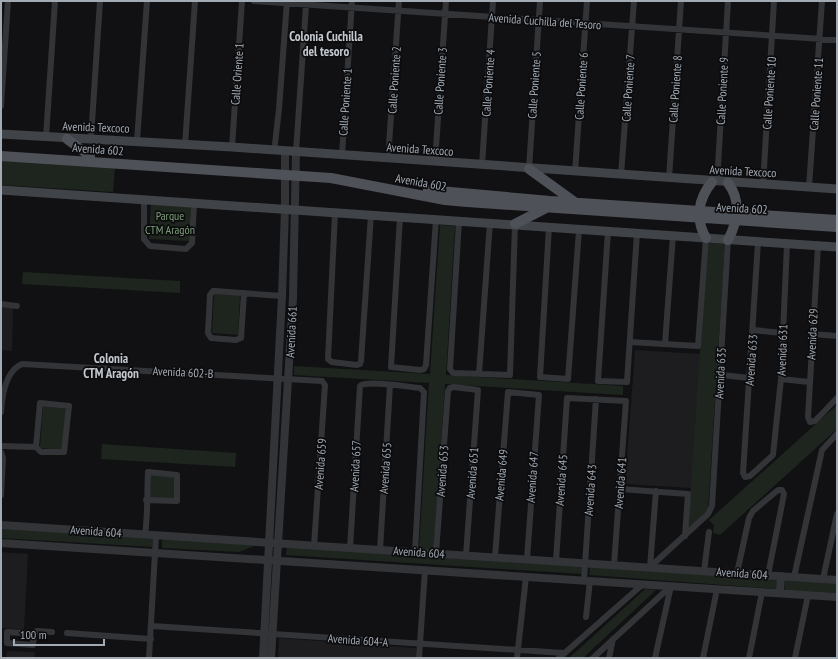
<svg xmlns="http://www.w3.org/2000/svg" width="838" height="659" viewBox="0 0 838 659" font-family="'PT Sans Narrow',sans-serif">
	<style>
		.built { fill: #1d1d20 }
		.green { fill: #1d251e }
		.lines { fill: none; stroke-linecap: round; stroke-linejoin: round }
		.minor { stroke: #323438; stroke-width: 6 }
		.tertiary { stroke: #323438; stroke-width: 8 }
		.secondary { stroke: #404348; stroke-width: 9 }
		.primary { stroke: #4e5157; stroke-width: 10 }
		.labels { text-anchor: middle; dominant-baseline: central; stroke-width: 3.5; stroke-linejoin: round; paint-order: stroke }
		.street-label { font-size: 12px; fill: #a2aab3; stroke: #0c0c0e }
		.park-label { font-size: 12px; fill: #7b9f79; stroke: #0c0c0e }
		.neighbourhood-label { font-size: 13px; font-weight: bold; fill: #c3c8cf; stroke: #0c0c0e }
	</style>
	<rect width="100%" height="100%" fill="#111113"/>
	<path class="built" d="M1,306L13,307L12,351L1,350Z
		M635,350L700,354L691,488L625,484Z
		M1,552L28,554L24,630L1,628Z
		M279,638L416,648V658H278Z
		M7,651L35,652L34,658H6Z"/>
	<path class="green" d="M1,160L115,166L113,192L1,185Z
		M151,203L191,205L189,241L149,239Z
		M440,225L455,226L446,375L623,386V395L445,384L434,550L419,549L429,383L294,375V366L430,374Z
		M707,243L725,244L708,510L688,529Z
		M23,272L180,281V293L22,284Z
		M214,294L240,295L238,335L212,333Z
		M837,405V429L720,535L713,533L714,525L709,520Z
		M43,406L67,409L63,450L40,448Z
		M102,444L236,453L235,467L101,459Z
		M150,473L176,475L174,500L148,498Z
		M1,528L153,538L152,547L1,538Z
		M162,539L257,545L239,552L162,548Z
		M287,547L582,566V574L286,555Z
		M590,566L778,578L777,589L589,575Z
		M785,579L837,582V593L785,590Z
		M645,589L656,590L583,658H569Z"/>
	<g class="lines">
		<path class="minor" d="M254,1L837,40
			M1,106L8,1
			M46,137L55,1
			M91,138L100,1
			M137,141L147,1
			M275,144L279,109L287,1
			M185,145L195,1
			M232,147L242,1
			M296,152L306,5
			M342,155L352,1
			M388,159L399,1
			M435,162L446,1
			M482,165L493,1
			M529,169L540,1
			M575,172L587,1
			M621,175L634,1
			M669,178L681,1
			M717,182L728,1
			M763,185L774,1
			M809,187L822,1
			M144,200V239L150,246L186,249L192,243L194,203
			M335,213L328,359L332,362L357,365L360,364L361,361L371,215
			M400,217L391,367L420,370L424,369L426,365L436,219
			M459,221L450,369L453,373L510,375L515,224
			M549,227L540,377L568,379L579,230
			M608,231L598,381L627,382L637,233
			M758,242L743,473L745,477L750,476L773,455L781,379L787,244
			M818,246L808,417L810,422L815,421L837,398
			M244,293L241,338L236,340L211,338L208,333L210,295L213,291H215L282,296
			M1,304L17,306
			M753,330L782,333
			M812,334L837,336
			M630,342L698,346L706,238
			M665,344L673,235
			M479,374L490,222
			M721,375L750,378
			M781,379L809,382
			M40,403L69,406L64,452H41L36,447Z
			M1,412C2,396 5,371 22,364L322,381L325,385L314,546
			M1,446L36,447
			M1,452L3,458L1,495
			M620,489L688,494L685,536
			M145,535C148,514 147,492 148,472L177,475V501L146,500
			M350,548L360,386C366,380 409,387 420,388L424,392L415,552
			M380,550L390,385
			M436,553L448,391L450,388L454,387L478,390L466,555
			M495,557L508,392L539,395L527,559
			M556,561L567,398L626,401L614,565
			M650,567L708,514L712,506L728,240
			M650,567L656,491
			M704,571L709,532
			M737,573L749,518L753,511L778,490H782L784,494L768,575
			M794,577L822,450L837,434
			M823,579L837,514
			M584,580L596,399
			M586,617L590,581
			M152,626L564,653
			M7,632L34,634L33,645L7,643Z
			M67,633L151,639
			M34,634L37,631L52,632
			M149,658L156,535
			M419,658L425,570
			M517,658L526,577
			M559,658L643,584
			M593,658L671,586
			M609,658L613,639
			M655,658L671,586
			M703,658L717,589
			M749,658L762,592
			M795,658L808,595"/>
		<path class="tertiary" d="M1,525L837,580
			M1,543L837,597
			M780,593L781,576
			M263,658L282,296L285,209V151
			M271,658L293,298L296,152"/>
		<path class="secondary" d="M1,134L232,147L837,189
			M1,190L837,247"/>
		<path class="primary" d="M67,139L90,156
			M1,156L331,178L445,200L467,202L837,227
			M529,169L576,203
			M728,183C741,200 738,221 728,240
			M428,190L550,201L837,220
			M515,224L546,208
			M706,238C695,219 698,199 712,182"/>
	</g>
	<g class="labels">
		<g class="street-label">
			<text transform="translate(545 21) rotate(4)">Avenida Cuchilla del Tesoro</text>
			<text transform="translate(237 74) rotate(-86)">Calle Oriente 1</text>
			<text transform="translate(394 80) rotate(-86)">Calle Poniente 2</text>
			<text transform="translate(440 81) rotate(-86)">Calle Poniente 3</text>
			<text transform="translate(488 83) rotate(-86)">Calle Poniente 4</text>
			<text transform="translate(534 85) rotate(-86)">Calle Poniente 5</text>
			<text transform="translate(581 86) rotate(-86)">Calle Poniente 6</text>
			<text transform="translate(628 88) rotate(-86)">Calle Poniente 7</text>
			<text transform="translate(675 89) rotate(-86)">Calle Poniente 8</text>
			<text transform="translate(722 91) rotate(-87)">Calle Poniente 9</text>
			<text transform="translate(769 93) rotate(-86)">Calle Poniente 10</text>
			<text transform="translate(816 94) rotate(-86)">Calle Poniente 11</text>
			<text transform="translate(345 102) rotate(-86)">Calle Poniente 1</text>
			<text transform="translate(96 127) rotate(2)">Avenida Texcoco</text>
			<text transform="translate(98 149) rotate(4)">Avenida 602</text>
			<text transform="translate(420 149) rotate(4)">Avenida Texcoco</text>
			<text transform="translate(743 171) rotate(3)">Avenida Texcoco</text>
			<text transform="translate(421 182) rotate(10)">Avenida 602</text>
			<text transform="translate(742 208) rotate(3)">Avenida 602</text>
			<text transform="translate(291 332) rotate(-87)">Avenida 661</text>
			<text transform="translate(812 334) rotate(-87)">Avenida 629</text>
			<text transform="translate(782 350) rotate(-88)">Avenida 631</text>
			<text transform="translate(751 360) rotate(-86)">Avenida 633</text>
			<text transform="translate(183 372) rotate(3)">Avenida 602-B</text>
			<text transform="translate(720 373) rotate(-87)">Avenida 635</text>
			<text transform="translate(320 464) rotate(-86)">Avenida 659</text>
			<text transform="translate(355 466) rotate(-87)">Avenida 657</text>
			<text transform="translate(385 468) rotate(-86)">Avenida 655</text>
			<text transform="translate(442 471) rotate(-86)">Avenida 653</text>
			<text transform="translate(472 473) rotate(-86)">Avenida 651</text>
			<text transform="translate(501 475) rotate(-85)">Avenida 649</text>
			<text transform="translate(532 477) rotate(-86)">Avenida 647</text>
			<text transform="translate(561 480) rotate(-86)">Avenida 645</text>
			<text transform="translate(620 483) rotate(-86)">Avenida 641</text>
			<text transform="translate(590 490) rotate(-86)">Avenida 643</text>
			<text transform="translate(96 531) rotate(4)">Avenida 604</text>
			<text transform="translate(419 552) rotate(4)">Avenida 604</text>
			<text transform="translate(742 573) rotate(4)">Avenida 604</text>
			<text transform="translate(358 640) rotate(4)">Avenida 604-A</text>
		</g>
		<g class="park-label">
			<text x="170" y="215">Parque<tspan x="170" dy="14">CTM Aragón</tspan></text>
		</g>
		<g class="neighbourhood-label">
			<text x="326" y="36">Colonia Cuchilla<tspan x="326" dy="15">del tesoro</tspan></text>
			<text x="111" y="358">Colonia<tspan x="111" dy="15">CTM Aragón</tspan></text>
		</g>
	</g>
	<rect width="838" height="659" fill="none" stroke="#a2aab3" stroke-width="4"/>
	<path d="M14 639v6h90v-6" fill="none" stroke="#a2aab3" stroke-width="2"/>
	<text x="20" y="639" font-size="12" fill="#a2aab3" stroke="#0c0c0e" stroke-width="3" paint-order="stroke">100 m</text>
</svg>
